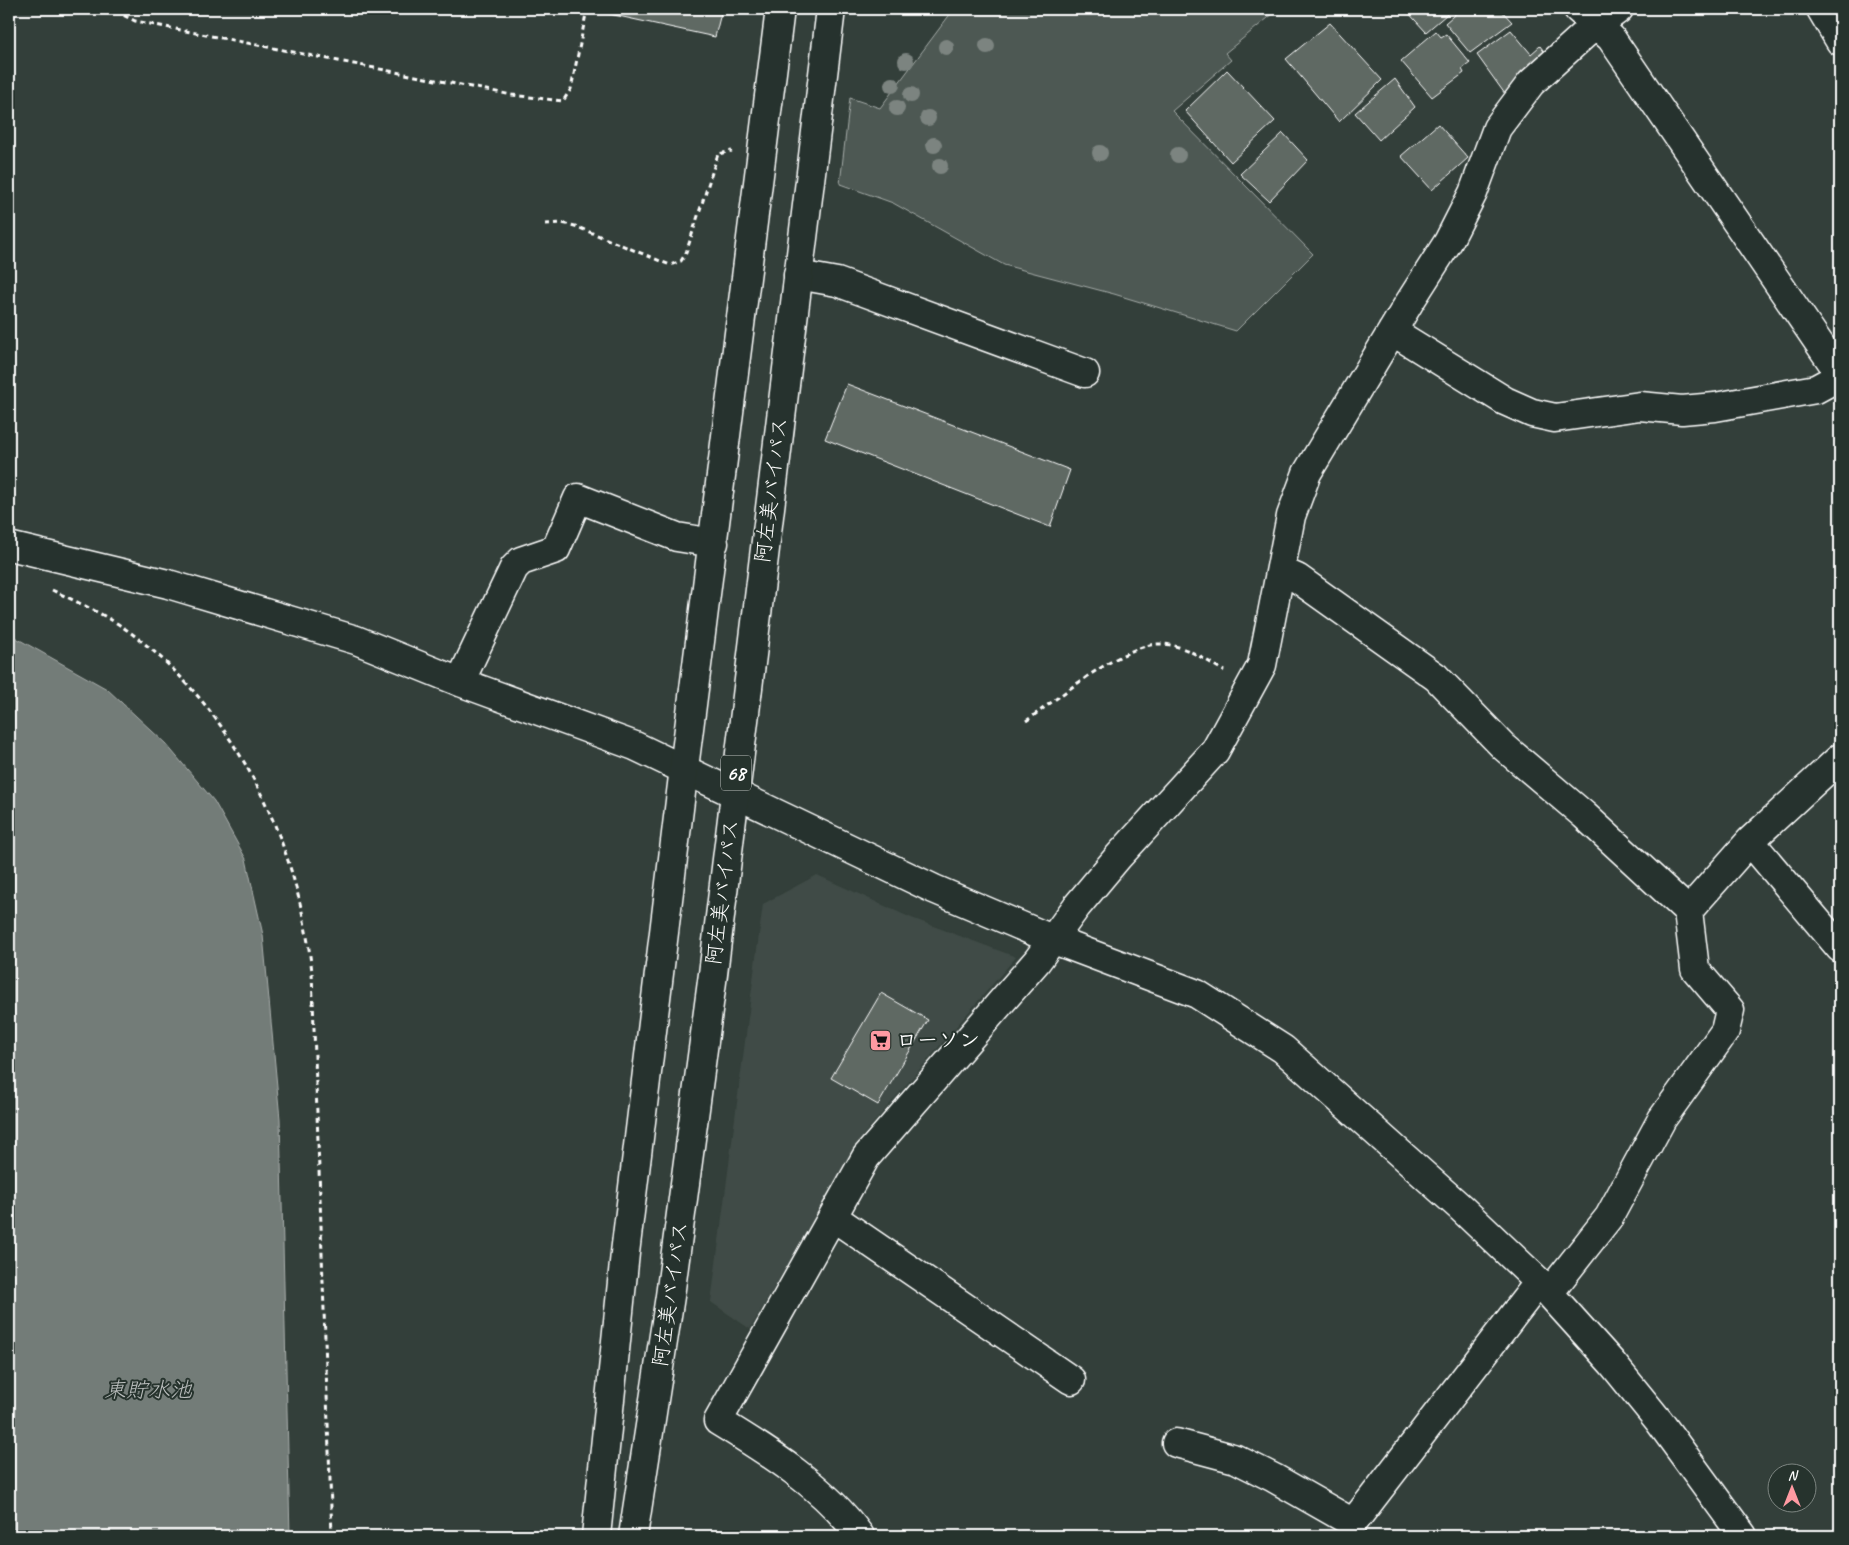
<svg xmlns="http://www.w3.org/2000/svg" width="1849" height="1545" viewBox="0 0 1849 1545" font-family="Caveat,'Klee One',sans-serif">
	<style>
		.built { fill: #404c47 }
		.green { fill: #4d5853; stroke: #a6aca9 }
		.water { fill: #737b78; stroke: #abb0ae }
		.building { fill: #5f6964; stroke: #fff }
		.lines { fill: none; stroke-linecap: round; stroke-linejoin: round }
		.minor-casing { stroke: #fff; stroke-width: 31 }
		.major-casing { stroke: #fff; stroke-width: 31 }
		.path { stroke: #fff; stroke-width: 3; stroke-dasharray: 5 4; stroke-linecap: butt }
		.minor { stroke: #26332d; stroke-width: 28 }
		.major { stroke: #26332d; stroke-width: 28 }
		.tree { fill: #7c8480 }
		.labels { text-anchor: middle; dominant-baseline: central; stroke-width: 4; stroke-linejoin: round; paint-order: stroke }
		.shield { fill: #26332d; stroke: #bec2c0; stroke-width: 1 }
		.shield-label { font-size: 20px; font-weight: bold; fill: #fff }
		.street-label { font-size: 21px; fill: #fff; stroke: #26332d }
		.poi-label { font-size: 21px; font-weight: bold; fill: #fff; stroke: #26332d; text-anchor: start }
		.water-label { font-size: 22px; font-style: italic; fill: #b9bdbc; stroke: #26332d }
	</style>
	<rect width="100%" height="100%" fill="#333f3a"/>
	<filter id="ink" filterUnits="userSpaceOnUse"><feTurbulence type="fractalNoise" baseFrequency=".02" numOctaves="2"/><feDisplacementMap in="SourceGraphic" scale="10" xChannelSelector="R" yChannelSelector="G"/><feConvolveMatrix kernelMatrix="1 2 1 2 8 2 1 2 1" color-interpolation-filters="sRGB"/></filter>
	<g filter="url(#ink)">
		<path class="built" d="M817,875L909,917L1016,957L864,1134L750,1329L711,1302L763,904Z"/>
		<path class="green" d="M958,9H1279L1225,53L1231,60L1172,111L1313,254L1236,331L1114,294L1004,265L893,203L840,184L850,98L880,108L951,13Z"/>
		<path class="water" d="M9,634L107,689L166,744L214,801L246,859L263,935L280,1119L290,1536H9Z"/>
		<path class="building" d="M601,9H722L715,37L600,12Z
			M1405,9H1453L1426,32Z
			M1461,9H1500L1512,22L1470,53L1445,23Z
			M1330,23L1382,80L1339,122L1286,59Z
			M1511,30L1531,54L1540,46L1546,54L1513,97L1505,94L1477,55Z
			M1436,31L1441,37L1446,34L1470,63L1462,69L1464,73L1432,97L1401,61Z
			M1227,70L1275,121L1231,162L1185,111Z
			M1395,79L1415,107L1379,140L1355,113Z
			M1438,124L1468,158L1432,190L1401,156Z
			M1283,133L1308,160L1269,201L1240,174Z
			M847,384L1070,470L1050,527L825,439Z
			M881,993L928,1020L878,1105L831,1078Z"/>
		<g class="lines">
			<defs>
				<path id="minor" d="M1578,9L1611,38L1840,374
					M1821,9L1840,41
					M798,275L837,282L1085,373
					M1392,331L1505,401L1532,413L1555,418L1640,406L1682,410L1715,407L1816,389L1840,376
					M9,546L168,584L356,640L460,682L635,746L934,889L1054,940L1197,994L1283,1049L1460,1207L1539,1282L1612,1363L1659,1421L1743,1536
					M1281,571L1297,578L1436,677L1504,747L1584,815L1688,911L1750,841L1840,948
					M460,682L514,568L521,561L556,549L578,498L677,537L714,543
					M1750,841L1840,758
					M833,1217L1071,1380
					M1549,1293L1609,1217L1662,1119L1725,1031L1730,1010L1695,969L1688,911
					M1176,1443L1236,1459L1274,1478L1353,1523L1539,1282
					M860,1536C825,1487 769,1452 718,1421L866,1157L1037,961L1077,906L1118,857L1215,751L1262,665L1291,516L1307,473L1409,303L1448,242L1473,193L1497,128L1531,83L1585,34L1619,9"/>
				<path id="major" d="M596,1536L625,1253L684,768L780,9
					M633,1536L670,1296L713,974L831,9"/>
			</defs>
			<use href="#minor" class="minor-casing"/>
			<use href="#major" class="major-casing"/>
			<path class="path" d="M118,9L121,14L135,21L512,95L563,101L571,89L587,9
				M545,224L562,223L575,226L670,265L681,261L686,253L718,154L732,151
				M52,590C79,603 111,617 135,636C238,715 298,844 312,972L332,1536
				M1026,721C1056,700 1125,642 1161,644C1185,645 1204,659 1224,671"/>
			<use href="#minor" class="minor"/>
			<use href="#major" class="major"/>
		</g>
		<g class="tree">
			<circle cx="987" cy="46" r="8"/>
			<circle cx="946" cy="47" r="8"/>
			<circle cx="906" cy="61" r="8"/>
			<circle cx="892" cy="85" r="8"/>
			<circle cx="911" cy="95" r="8"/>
			<circle cx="897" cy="108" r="8"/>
			<circle cx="928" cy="118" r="8"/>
			<circle cx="934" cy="145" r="8"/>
			<circle cx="1100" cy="153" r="8"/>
			<circle cx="1178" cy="155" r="8"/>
			<circle cx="940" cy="166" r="8"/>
		</g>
	</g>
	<defs>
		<symbol id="supermarket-square" viewBox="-11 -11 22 22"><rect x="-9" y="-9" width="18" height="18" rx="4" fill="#ff9aa2" stroke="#26332d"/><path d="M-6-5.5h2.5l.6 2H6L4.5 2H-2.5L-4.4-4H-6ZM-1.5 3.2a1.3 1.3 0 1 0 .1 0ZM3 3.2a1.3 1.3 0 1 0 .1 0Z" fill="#111"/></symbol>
	</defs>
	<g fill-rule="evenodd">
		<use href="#supermarket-square" x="868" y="1028" width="25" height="25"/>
	</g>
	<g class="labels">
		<rect class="shield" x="721" y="755.5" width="30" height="35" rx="4"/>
		<g class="shield-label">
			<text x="736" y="773">68</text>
		</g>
		<g class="street-label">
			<text transform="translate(771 490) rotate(-83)">阿左美バイパス</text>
			<text transform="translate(722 892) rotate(-83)">阿左美バイパス</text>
			<text transform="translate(670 1294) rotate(-82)">阿左美バイパス</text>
		</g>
		<g class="poi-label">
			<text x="896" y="1040">ローソン</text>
		</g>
		<g class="water-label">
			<text x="148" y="1390">東貯水池</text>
		</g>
	</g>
	<rect width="1849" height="1545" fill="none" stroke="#26332d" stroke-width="30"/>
	<rect x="15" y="15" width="1819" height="1515" fill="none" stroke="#fff" stroke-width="2" filter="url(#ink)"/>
	<g transform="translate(1792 1488)"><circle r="24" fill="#26332d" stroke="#7d8581"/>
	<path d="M0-4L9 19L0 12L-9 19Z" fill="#ff9aa2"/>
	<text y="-8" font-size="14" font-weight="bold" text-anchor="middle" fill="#ffffff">N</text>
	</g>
</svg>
